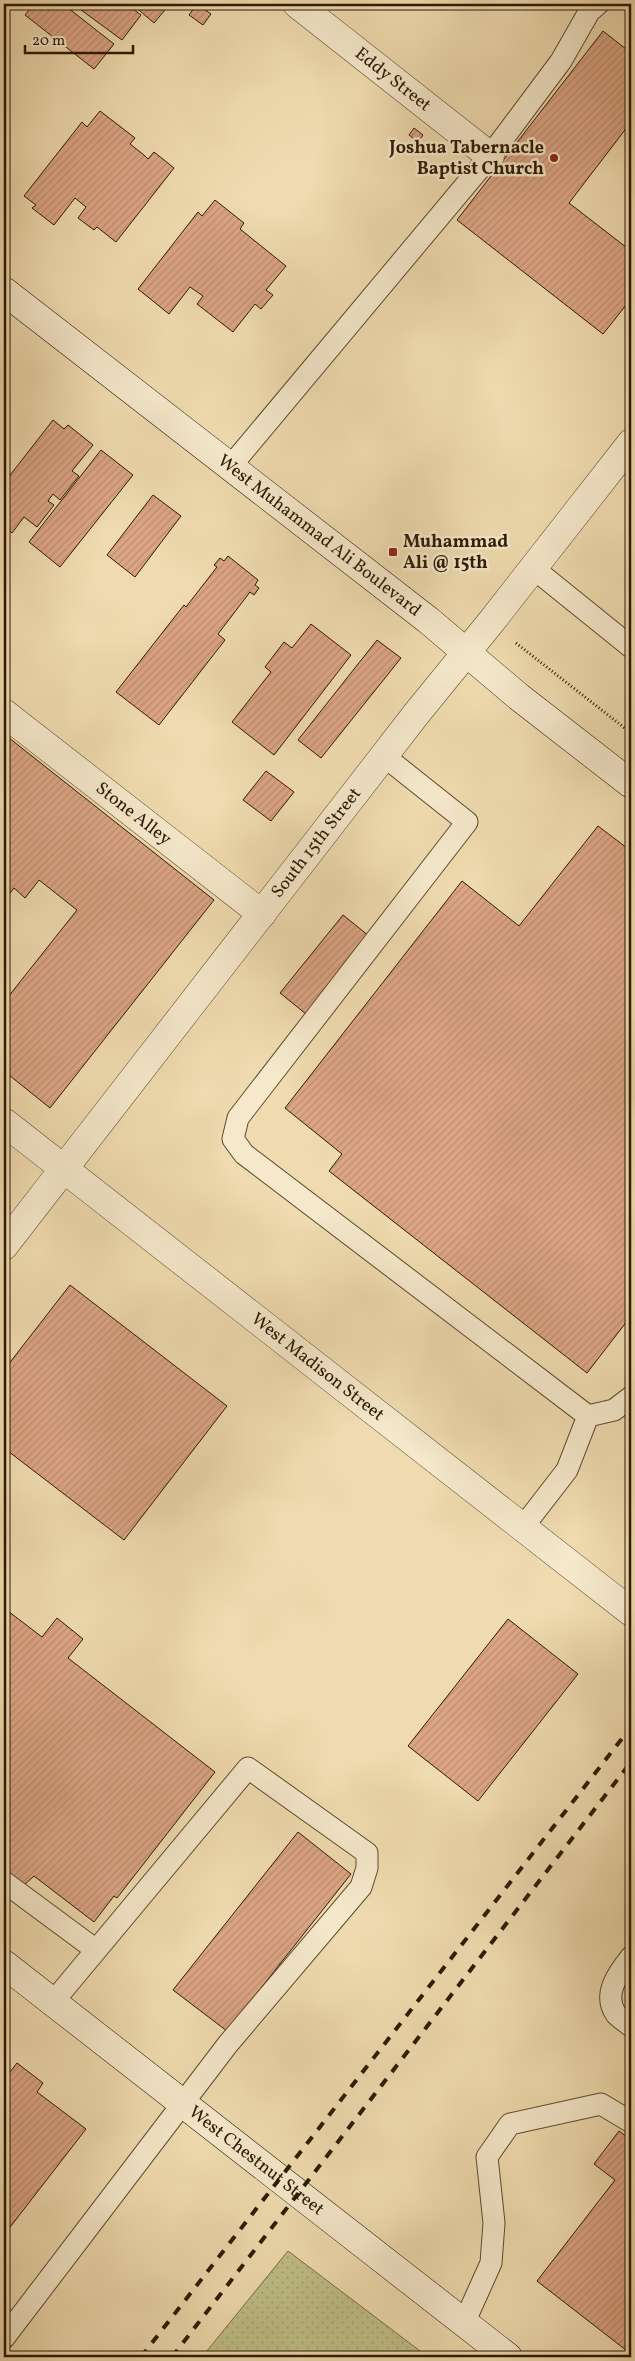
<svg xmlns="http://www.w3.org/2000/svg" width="635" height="2361" viewBox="0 0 635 2361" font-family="Vollkorn,serif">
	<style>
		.grass { fill: url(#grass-dots); stroke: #766c44 }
		.building { fill: url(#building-hatch); stroke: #2c1902 }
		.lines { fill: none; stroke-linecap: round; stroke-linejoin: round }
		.service-casing { stroke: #5d4a2d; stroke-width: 23 }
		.minor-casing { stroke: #5d4a2d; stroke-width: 29 }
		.secondary-casing { stroke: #2c1902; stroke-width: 29 }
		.path { stroke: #2c1902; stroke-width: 3; stroke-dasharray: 1 2.5; stroke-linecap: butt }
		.service { stroke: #f5e8cb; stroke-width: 21 }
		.minor { stroke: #f5e8cb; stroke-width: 28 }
		.secondary { stroke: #f5e8cb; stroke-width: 28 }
		.rail { stroke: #2c1902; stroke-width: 4; stroke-dasharray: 9 9; stroke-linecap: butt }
		.poi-dot { fill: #8f2418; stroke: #f5e8cb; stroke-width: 2 }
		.labels { text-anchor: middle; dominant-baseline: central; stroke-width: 5; stroke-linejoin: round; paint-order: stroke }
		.street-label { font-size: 18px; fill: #2c1902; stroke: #f5e8cb }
		.poi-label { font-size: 18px; font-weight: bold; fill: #2c1902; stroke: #f5e8cb; text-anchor: end }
	</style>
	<defs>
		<pattern id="grass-dots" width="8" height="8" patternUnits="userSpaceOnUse" patternTransform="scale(1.25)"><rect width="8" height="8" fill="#bfbe86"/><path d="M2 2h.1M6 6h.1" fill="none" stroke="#a4a372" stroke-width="1.8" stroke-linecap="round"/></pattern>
		<pattern id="building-hatch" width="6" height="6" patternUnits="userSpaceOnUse" patternTransform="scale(1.25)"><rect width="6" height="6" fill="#dca585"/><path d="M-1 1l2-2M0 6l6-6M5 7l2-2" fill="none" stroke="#bd8d71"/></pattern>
	</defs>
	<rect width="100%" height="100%" fill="#efdbaf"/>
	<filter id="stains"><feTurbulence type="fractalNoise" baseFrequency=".004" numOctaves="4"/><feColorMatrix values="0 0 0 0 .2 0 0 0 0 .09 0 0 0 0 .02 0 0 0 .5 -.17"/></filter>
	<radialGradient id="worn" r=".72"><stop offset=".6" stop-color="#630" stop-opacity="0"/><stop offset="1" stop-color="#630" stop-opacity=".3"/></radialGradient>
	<path class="grass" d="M288,2251L428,2357H202Z"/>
	<path class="building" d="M34,4H63L114,44L94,69L25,15Z
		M73,4H126L141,15L122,40Z
		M132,4H170L154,23Z
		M197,4L211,14L203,25L189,15Z
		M603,31L631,53V122L569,203L631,251V299L603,334L457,220Z
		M100,111L135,138L130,144L144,155L148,159L154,152L174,168L116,242L97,227L94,230L78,218L86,207L75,198L54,225L32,208L36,205L24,196L82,122L87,127Z
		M414,128L423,135L418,142L409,135Z
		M215,200L244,223L240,229L286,266L266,290L273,295L261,309L255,304L233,332L197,304L203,296L190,287L169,314L138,289L198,212L202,216Z
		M53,420L64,429L68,425L93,445L72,471L79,476L60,500L53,494L48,501L54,505L37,527L24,517L12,533L4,526V483Z
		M101,450L133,475L60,567L29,542Z
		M153,495L181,516L135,577L107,555Z
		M228,556L258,580L255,585L259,588L254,595L250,592L218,634L225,640L159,725L116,692L184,605L186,607L217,567L214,565L220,558L224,561Z
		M311,624L351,655L274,755L232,722L271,672L265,667L284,642L292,648Z
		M377,640L401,658L321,758L298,740Z
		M4,734L214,900L50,1108L4,1071V1002L77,910L39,880L25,898L14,888L4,901Z
		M266,771L294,792L271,821L243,800Z
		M598,826L631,851V1316L587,1373L329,1171L342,1154L285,1108L462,881L519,926Z
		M343,915L369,936L306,1014L280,993Z
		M70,1285L227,1406L124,1540L4,1448V1370Z
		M4,1608L42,1637L57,1618L83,1639L68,1658L215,1772L117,1898L114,1896L94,1922L34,1876L23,1886L4,1871Z
		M508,1619L578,1674L478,1801L408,1746Z
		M298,1832L351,1874L227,2031L173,1990Z
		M17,2063L43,2083L37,2092L86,2129L4,2235V2068L10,2072Z
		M619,2131L631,2140V2354L537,2281L615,2180L594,2164Z"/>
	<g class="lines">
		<defs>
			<path id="service" d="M230,467L490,156L561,61L589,12L598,4
				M533,568L631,647
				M384,756L467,822L238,1118L233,1139L244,1154L588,1416L614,1410L631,1397
				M523,1527L567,1470L588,1416
				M4,1882L96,1950
				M631,1957C619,1972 602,1994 616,2014C620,2018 627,2023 631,2026
				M464,2323L491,2263L494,2223L487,2157L510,2124L601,2104L631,2122
				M4,2338L228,2044L361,1887L367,1868V1853L248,1768L53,2002"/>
			<g id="minor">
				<path id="s1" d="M297,4L490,156"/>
				<path id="s2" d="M4,713L262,914"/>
				<path id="s3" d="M4,1122L631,1612"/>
				<path id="s4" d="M4,1246L417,713L491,622L631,443"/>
			</g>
			<g id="secondary">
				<path id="s5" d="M4,291L428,620L519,697L631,784"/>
				<path id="s6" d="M4,1964L508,2357"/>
			</g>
		</defs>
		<use href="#service" class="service-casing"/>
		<use href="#minor" class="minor-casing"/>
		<use href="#secondary" class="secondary-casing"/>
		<path class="path" d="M516,643L631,733"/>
		<use href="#service" class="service"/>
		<use href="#minor" class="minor"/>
		<use href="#secondary" class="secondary"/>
		<path class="rail" d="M141,2357L631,1727
			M172,2357L631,1762"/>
	</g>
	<g class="poi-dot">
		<circle cx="554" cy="158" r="5"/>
		<rect x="388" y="547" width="10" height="10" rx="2.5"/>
	</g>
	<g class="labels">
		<g class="street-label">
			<text stroke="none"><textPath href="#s1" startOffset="122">Eddy Street</textPath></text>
			<text stroke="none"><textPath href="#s5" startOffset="399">West Muhammad Ali Boulevard</textPath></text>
			<text stroke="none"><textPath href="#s2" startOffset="164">Stone Alley</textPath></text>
			<text stroke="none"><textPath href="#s4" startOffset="510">South 15th Street</textPath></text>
			<text stroke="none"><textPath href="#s3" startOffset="398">West Madison Street</textPath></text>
			<text stroke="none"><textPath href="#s6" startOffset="320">West Chestnut Street</textPath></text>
		</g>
		<g class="poi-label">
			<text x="544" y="148">Joshua Tabernacle<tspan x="544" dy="21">Baptist Church</tspan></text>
			<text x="403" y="542" text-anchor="start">Muhammad<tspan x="403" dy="21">Ali @ 15th</tspan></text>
		</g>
	</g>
	<rect width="635" height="2361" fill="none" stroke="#efdbaf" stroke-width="20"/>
	<rect x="5" y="5" width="625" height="2351" fill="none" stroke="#2c1902" stroke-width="2.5"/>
	<rect x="10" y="10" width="615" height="2341" fill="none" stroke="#2c1902"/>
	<path d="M25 45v8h108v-8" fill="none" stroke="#2c1902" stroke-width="2.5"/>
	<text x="32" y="45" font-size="15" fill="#2c1902" stroke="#f5e8cb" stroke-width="4" paint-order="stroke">20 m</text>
	<rect width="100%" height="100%" filter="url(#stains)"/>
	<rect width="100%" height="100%" fill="url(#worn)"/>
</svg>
